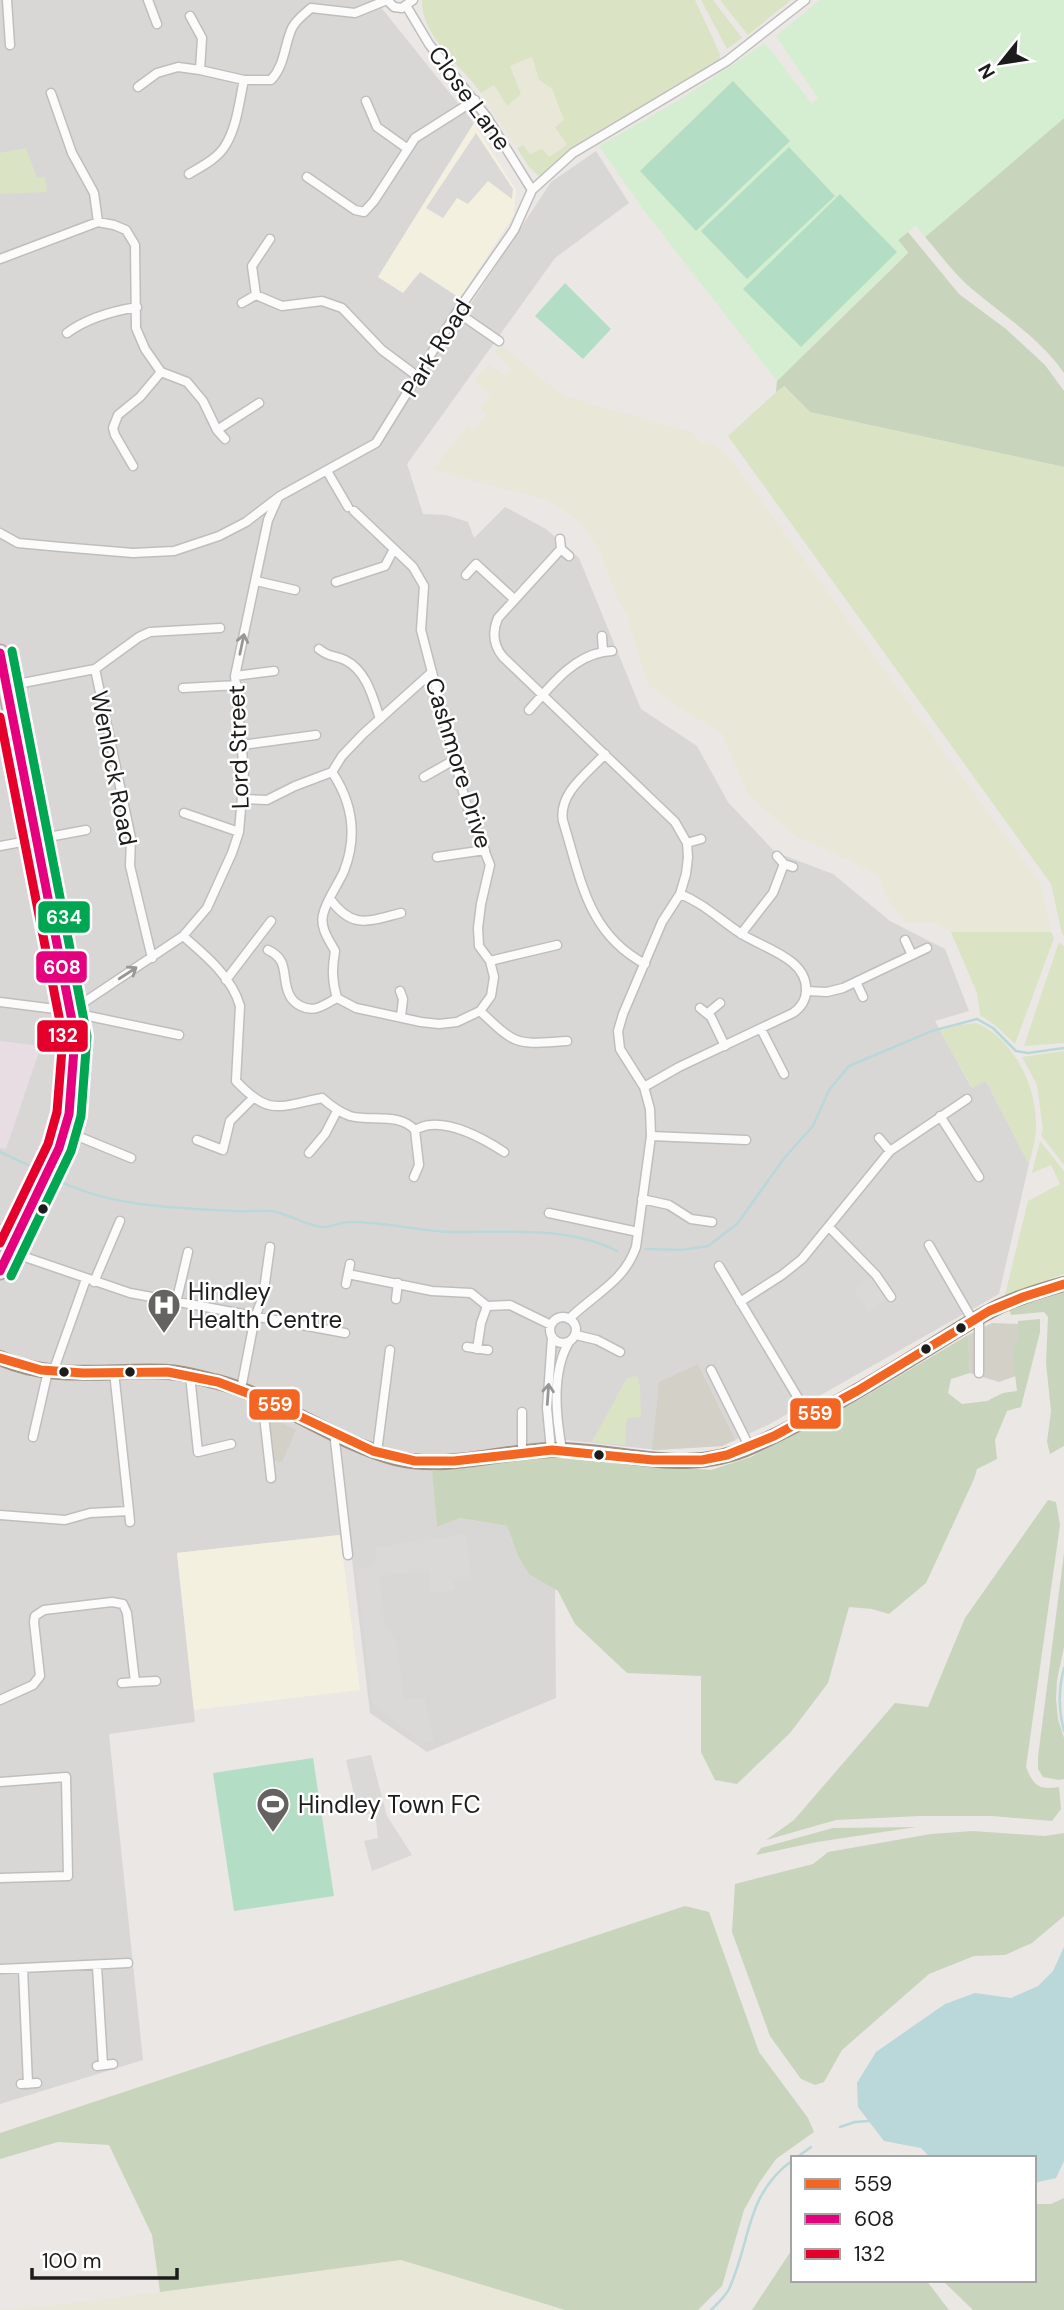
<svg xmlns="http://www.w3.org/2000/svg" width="1064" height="2310" viewBox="0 0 1064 2310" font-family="'DM Sans',sans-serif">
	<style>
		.residential { fill: #d9d7d6 }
		.industrial { fill: #e7dde3 }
		.education { fill: #f3f0e0 }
		.construction { fill: #d2d0c7 }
		.farmland { fill: #e9e8d8 }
		.grass { fill: #dae4c5 }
		.forest { fill: #c8d5bc }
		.park { fill: #d5eed1 }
		.pitch { fill: #b4ddc6 }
		.parking { fill: #dad9d8 }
		.water { fill: #bad7da }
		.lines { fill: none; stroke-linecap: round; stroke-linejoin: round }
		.stream { stroke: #bad7da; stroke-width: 2.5 }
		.street-casing { stroke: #c0bebd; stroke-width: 11 }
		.primary-casing { stroke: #9e9284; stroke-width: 16 }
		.highway-casing { stroke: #bc9eaa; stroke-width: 19 }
		.street { stroke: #fcfbfb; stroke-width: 8 }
		.primary { stroke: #eee9e4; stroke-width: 12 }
		.highway { stroke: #e7dee1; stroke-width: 16 }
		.bus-1-casing { stroke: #fff; stroke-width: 14 }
		.bus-2-casing { stroke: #fff; stroke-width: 14 }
		.bus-3-casing { stroke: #fff; stroke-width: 14 }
		.bus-4-casing { stroke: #fff; stroke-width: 14 }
		.bus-1 { stroke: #f26522; stroke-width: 9 }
		.bus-2 { stroke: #e5007d; stroke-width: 9 }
		.bus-3 { stroke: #e4002b; stroke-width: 9 }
		.bus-4 { stroke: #00a651; stroke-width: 9 }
		.oneway { stroke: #979797 }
		.bus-dot { fill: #1c1c1c; stroke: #fff; stroke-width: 2.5 }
		.labels { text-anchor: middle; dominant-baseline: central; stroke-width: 5; stroke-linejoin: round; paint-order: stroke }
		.street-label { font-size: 24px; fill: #1c1c1c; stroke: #fff }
		.poi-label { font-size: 24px; fill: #1c1c1c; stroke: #fff; text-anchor: start }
		.line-badge { stroke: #fff; stroke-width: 2.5 }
		.badge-label { font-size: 19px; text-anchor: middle; font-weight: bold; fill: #fff }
	</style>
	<rect width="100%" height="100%" fill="#eae7e4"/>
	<path class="residential" d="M0,0H375L474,123L378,277L420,271L470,305L551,182L596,151L629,203L555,258L407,464L423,514L446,515L468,522L474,538L505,507L546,529L579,558L641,709L697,746L728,802L775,852L833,874L890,921L945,949L969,1011L935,1021L971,1087L986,1081L1029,1164L999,1294L768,1425L722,1446L658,1450L565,1440L431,1458L437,1526L460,1518L507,1526L518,1556L555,1589L556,1698L427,1752L370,1713L349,1534L177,1553L195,1722L109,1734L143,2060L0,2104Z"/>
	<path class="industrial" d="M0,1041L41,1046L6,1149L0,1148Z"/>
	<path class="education" d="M474,123L516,190L514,215L460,298L420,272L403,293L378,277Z
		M340,1535L360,1690L194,1710L177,1553Z"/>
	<path class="construction" d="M992,1323L1018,1324V1337L1012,1349L1016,1376L999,1382L970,1373L968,1335Z
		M698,1364L735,1440L722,1446L652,1450L659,1382Z
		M269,1416L296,1430L282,1462L273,1460Z"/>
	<path class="farmland" d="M532,57L539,80L552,89L565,120L567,145L549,157L530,154L523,145L517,148L481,93L494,85L521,94L510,66Z
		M499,344L563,396L693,433L704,445L709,441L729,457L1040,884L1051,932H951L937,923L905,921L889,902L878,875L847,859L794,835L748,794L721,732L686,712L648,685L626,612L618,600L599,549L579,520L545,499L433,470L467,426L473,431L486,414L480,408L491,394L474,382L483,369L489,365L506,376L512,370L494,352Z
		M401,2260L565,2310H0L59,2305Z"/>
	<path class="grass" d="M422,0H695L720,54V60C662,99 589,129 540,177L529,167L517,148L523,145L530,154L542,149L549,157L567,145L555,127L564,120L552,89L539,80L532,57L510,66L521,94L507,106L494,85L481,93C461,65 421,37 422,0Z
		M701,0H713L742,38L727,49Z
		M720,0H791L748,35Z
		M26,148L37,178L45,177L47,192L0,194V153Z
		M783,386L810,412L1064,467V936L1062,934L1051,884L728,436Z
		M951,932H1051L1054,938L1015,1044L996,1026L980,1015L977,993Z
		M1059,942L1064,946V1043L1024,1046Z
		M977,1023C1014,1040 1037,1086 1036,1127C1036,1139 1032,1152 1029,1164L986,1081L972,1088L940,1031L958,1025Z
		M1064,1051V1165L1041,1135L1043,1129L1037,1085L1022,1057Z
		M1040,1141L1064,1171V1274L1005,1295L1028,1201L1060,1184L1051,1165L1032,1173Z
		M637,1376L640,1387L641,1417L627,1418L625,1445L592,1442L627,1378Z"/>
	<path class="forest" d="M1064,118V373C1040,338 1004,316 972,289C955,275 940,254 925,237Z
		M908,232L959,294L1006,329L1045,365L1064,391V467L810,412L784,386L776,392L777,381L908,253L898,240Z
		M1064,1291V1446L1050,1454L1047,1442L1051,1411L1046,1363L1048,1317L1044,1312L1011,1315L1009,1309L1027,1301Z
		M1040,1319V1332L1021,1407L1007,1411L995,1440L997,1459L977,1469L974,1479L926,1583L889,1614L872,1609L849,1607L828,1683L790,1733L737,1784L715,1780L701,1752V1676L627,1673L575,1624L558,1591L529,1574L518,1556L507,1526L460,1518L437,1527L432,1471L468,1468L542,1457L711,1470L751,1457L869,1394L968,1335L970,1373L951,1379L948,1393L962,1404L987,1401L1003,1393L1017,1391L1012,1349L1018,1337V1321Z
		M1048,1500L1056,1502L1060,1525L1026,1767C1034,1786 1038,1790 1059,1787L1061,1809L1052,1821L992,1816H920L836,1820L766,1840L794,1820L895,1703L928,1707L965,1618Z
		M1064,1553V1647L1057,1680L1056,1699L1058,1719L1064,1738V1779L1059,1780L1043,1777L1038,1769V1757Z
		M916,1827L817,1842L756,1855L761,1848L833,1828Z
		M973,1831L1045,1836L1064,1833V1916L1032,1943L1005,1955L974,1956L929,1974L842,2050L824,2082L815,2085L801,2079L770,2036L732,1932L735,1884L813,1864L828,1852L931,1834Z
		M685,1906L709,1912L759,2052L808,2118L814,2132L776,2159L759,2183L744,2210L722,2286L698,2310H565L401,2260L160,2292L152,2235L109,2145L58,2142L0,2159V2133Z
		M1064,2198V2310H973L942,2280H1034V2204H1051Z
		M793,2248V2280H926L949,2310H752Z"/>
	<path class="park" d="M820,0H1064V118L925,237L916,225L898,240L908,252L777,381L646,213L599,146L681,99L765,43L812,104L818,98L776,36Z"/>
	<path class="pitch" d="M733,81L790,141L696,231L640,171Z
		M789,147L835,196L747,279L701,231Z
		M840,194L897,252L801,347L743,289Z
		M565,283L611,329L583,359L535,316Z
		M313,1758L334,1896L234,1911L213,1773Z"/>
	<path class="parking" d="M476,133L513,189L512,199L488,181L468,204L457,198L443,218L426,208Z
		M876,1275L891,1297L868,1311L854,1289Z
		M466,1534L471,1579L453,1581L454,1590L431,1593L429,1570L379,1576L385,1626L396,1640L404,1699L425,1698L434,1743L419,1741L372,1702L356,1569L370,1567L377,1556L376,1547Z
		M371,1755L387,1816L412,1855L372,1871L364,1841L378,1838L375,1813L359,1816L346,1760Z"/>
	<path class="water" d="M1064,1947V2161L1056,2178L1034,2183V2158H931L921,2148L884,2141L858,2107L857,2083L876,2052L945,2004L975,1993L1011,1998L1038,1986L1053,1971Z"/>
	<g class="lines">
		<path class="stream" d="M0,1152L41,1171
			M53,1178C108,1207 175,1208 235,1211C247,1212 260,1210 272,1211C289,1214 306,1226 323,1227C332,1227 341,1222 349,1222C381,1221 417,1231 450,1232C504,1233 567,1225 617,1251
			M646,1249L681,1250L708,1246L737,1224L785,1157L813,1126L829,1090L849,1066L932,1031L977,1019L993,1028L1016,1051L1028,1053L1064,1048
			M1064,1668C1058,1690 1058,1709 1064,1731
			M840,2127L855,2122L869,2121
			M796,2158L811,2147
			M711,2310C717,2304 725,2297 729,2289C751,2242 745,2194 793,2160"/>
		<defs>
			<path id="street" d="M7,0L10,45
				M148,0L157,24
				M387,0L394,7L402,8L413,0
				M407,7L429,44L486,116L532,190
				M190,16L202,38L200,70
				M138,87L157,73L178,67L200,70L244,80H271C285,65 284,46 292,28C296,20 304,14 311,8L355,13L387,0
				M51,93L72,153L94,193L98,222
				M366,101L377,127L408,149
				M189,174C202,166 217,159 225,146C237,127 239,102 244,80
				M307,177L355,210L364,212L374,201L415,138L475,100
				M270,239L252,266L256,295L282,306L322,301L342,308L382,350L417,376
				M0,259L98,222L114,225L126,230L135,245L136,328L145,349L161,372L187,382L203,401L217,430
				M242,303L256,295
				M457,312L499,341
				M67,333C87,318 113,311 137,307
				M225,439L217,430L259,403
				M133,466L115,435L113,428L118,415L140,397L161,372
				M327,471L348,507
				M0,533L18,543L61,547L133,553L174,551L219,536L246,522L280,496L376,443L457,312L514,230L532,190L573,153L727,61L805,0
				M560,539L561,549L569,556
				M561,549L498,618C492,632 493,645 503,657L675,822L687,843L688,857L686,874L680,894L662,922L623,1014L618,1031L620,1049L644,1087L650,1109L651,1136L636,1247C624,1282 594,1294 569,1319
				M466,575L476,564L514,599
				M256,581L295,590
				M336,582L385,566L394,549
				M602,636L603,652L612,651
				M319,649C330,658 335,655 345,660C367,671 373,698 380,719
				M95,669L131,838L130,866L152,958
				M235,676L274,671
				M7,686L95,669L139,637L150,632L220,628
				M183,688L237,685
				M529,710C550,687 571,658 603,652
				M242,745L316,735
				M605,754C588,773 558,793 563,821C581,879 587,933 645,964
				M332,772C352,802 358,835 344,871C338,885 326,900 323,915C320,928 329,940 335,951C332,968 332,981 337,998
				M424,777L454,760
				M243,799L267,800L295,786L332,772L342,756L363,734L432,672
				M184,813L239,832
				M687,843L701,839
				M0,846L86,830
				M777,856L784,864L793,867
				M437,857L485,850
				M330,899C353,930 368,921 401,913
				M741,934L773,893L784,864
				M183,936C205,955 232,977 240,1006L236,1081C269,1116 278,1107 322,1098C331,1106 339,1112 350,1116C372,1122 398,1112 415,1130C419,1128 426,1125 431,1125C455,1123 484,1139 504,1152
				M905,940L912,955
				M268,950C290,960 281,977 289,994C293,1004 306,1011 317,1008C324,1006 331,1001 337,998
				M490,961L557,945
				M226,980L271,921
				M856,982L863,997
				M400,991L403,999L401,1016
				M806,991L827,992L843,988L927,948
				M337,998L356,1008L421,1022L439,1024L457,1022L480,1011L491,996L494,977L490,961L479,946L478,928L481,904L490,865L466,803L421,630L424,586L413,567L354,511
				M0,1002L71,1011L79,1014L179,1035
				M700,1008L711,1017L725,1046
				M71,1011L183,936L207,908L232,853L239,832L244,772L235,676L268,520L277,500
				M480,1011C518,1047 515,1044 567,1041
				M708,1013L720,1003
				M761,1029L784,1074
				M644,1087L679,1067L793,1013C800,1008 806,1001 806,991C808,958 762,948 740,933C719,919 703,903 680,894
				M940,1116L979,1177
				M65,1131L131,1158
				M651,1136L746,1140
				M879,1138L890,1151
				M197,1140L223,1150L230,1121L253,1098
				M309,1153L325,1134L337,1111
				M414,1177L419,1165L415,1130
				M642,1199L669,1205L691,1219L712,1222
				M549,1213L638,1232
				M829,1227L876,1275L891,1297
				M0,1229L17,1237
				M929,1245L973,1321
				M22,1256L130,1293L345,1333
				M719,1266L810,1418
				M348,1274L432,1291L471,1293L487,1306L510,1305L551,1325
				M94,1282L120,1221
				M346,1284L350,1264
				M396,1299L398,1283
				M740,1302L782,1275L802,1259L890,1151L967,1099
				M176,1303L188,1252
				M550 1330a13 13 0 1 1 26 0a13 13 0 1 1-26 0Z
				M979,1317V1373
				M576,1335L597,1340L620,1352
				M467,1347L488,1350
				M477,1349L481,1323L487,1306
				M711,1370L750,1448
				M53,1372L86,1279
				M190,1375L198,1452L231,1444
				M241,1389L255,1317L263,1297L270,1247
				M262,1398L271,1478
				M334,1432L348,1555
				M33,1437L48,1371
				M551,1450L547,1408L552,1338
				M562,1450C556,1417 551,1373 569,1342
				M377,1452L390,1350
				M522,1452V1412
				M129,1511L130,1522
				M0,1515L65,1520L90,1513L129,1511L114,1372
				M122,1683L135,1682
				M0,1700L33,1685L40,1676L34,1622L35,1616L44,1610L112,1602L123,1604L127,1613L135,1682L156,1681
				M0,1782L66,1777L68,1876L0,1878
				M97,1966L103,2065
				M0,1969L128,1963
				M23,1969L28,2084
				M97,2066L113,2064
				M21,2084L37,2083"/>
			<path id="primary" d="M0,1358C53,1382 112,1369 168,1372C185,1373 201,1378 218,1382C280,1399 335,1442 395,1458C448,1471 499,1451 552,1450C624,1449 683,1478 753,1446C810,1420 864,1388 917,1355C944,1339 971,1320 1000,1306C1020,1297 1042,1290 1064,1284"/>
			<path id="highway" d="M0,653L75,1036L69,1114L59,1148L0,1271"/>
		</defs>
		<use href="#street" class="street-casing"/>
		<use href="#primary" class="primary-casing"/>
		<use href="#highway" class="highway-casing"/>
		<use href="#street" class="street"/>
		<use href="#primary" class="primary"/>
		<use href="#highway" class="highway"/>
		<defs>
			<path id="bus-1" d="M0,1358L41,1370L83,1373L168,1372L218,1382L263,1399L373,1451L415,1461H454L552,1450L653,1460H702L727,1455L774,1436L857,1391L989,1311L1023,1297L1064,1284"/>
			<path id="bus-2" d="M0,653L75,1036L69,1114L59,1148L0,1271"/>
			<path id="bus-3" d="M0,717L63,1037L57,1112L48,1144L0,1243"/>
			<path id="bus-4" d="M11,1276L71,1151L81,1116L87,1036L12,651"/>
		</defs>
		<use href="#bus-1" class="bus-1-casing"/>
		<use href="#bus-2" class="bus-2-casing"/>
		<use href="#bus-3" class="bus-3-casing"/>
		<use href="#bus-4" class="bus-4-casing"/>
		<use href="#bus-1" class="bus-1"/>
		<use href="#bus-2" class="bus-2"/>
		<use href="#bus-3" class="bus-3"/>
		<use href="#bus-4" class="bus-4"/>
	</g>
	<defs><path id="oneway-shaft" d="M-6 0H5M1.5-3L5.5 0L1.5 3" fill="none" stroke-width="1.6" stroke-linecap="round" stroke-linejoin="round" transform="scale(1.75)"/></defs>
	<g class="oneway">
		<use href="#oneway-shaft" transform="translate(242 644) rotate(-78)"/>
		<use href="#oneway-shaft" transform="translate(128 973) rotate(-33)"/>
		<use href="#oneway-shaft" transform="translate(548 1394) rotate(-86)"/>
	</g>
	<defs>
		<symbol id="hospital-pin" viewBox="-11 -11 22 30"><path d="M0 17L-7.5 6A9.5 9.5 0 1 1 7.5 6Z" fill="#646362" stroke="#fff"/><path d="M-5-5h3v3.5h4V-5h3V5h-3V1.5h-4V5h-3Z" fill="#fff"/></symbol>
		<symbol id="stadium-pin" viewBox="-11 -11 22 30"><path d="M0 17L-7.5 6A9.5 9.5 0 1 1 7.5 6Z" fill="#646362" stroke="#fff"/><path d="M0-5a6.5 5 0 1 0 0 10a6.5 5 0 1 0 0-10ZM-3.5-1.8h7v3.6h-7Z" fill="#fff"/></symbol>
	</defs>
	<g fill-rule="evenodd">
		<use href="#hospital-pin" x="145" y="1286" width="38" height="52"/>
		<use href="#stadium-pin" x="254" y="1785" width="38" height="52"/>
	</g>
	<g class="bus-dot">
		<circle cx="43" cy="1209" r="6"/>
		<circle cx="961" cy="1328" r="6"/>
		<circle cx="926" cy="1349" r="6"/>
		<circle cx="64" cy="1372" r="6"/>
		<circle cx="130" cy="1372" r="6"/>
		<circle cx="599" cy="1455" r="6"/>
	</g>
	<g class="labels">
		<g class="street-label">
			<text transform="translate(470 98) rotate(54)">Close Lane</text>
			<text transform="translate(436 348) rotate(-58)">Park Road</text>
			<text transform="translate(238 747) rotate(-92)">Lord Street</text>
			<text transform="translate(459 763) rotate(73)">Cashmore Drive</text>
			<text transform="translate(114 768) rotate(79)">Wenlock Road</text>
		</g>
		<g class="poi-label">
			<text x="188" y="1291">Hindley<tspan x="188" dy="28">Health Centre</tspan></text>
			<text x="298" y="1804">Hindley Town FC</text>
		</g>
	</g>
	<g class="line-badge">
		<rect x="37" y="900" width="54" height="34" rx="7" fill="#00a651"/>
		<rect x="35" y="950" width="53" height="34" rx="7" fill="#e5007d"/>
		<rect x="36" y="1019" width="53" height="34" rx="7" fill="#e4002b"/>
		<rect x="248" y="1388" width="53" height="33" rx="7" fill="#f26522"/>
		<rect x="789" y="1397" width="53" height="33" rx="7" fill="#f26522"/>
	</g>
	<g class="badge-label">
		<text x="64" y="924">634</text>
		<text x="62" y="974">608</text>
		<text x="63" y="1042">132</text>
		<text x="275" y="1411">559</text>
		<text x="815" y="1420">559</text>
	</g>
	<rect x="791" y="2156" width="245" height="126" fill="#ffffff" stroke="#a4a4a4" stroke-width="2"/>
	<rect x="805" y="2179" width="35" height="10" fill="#f26522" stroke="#a4a4a4" stroke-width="2"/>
	<text x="854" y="2191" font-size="21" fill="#1c1c1c">559</text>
	<rect x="805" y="2214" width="35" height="10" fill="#e5007d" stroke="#a4a4a4" stroke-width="2"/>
	<text x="854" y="2226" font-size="21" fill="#1c1c1c">608</text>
	<rect x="805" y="2249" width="35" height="10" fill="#e4002b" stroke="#a4a4a4" stroke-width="2"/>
	<text x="854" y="2261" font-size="21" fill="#1c1c1c">132</text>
	<g transform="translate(1001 63) rotate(240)" stroke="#ffffff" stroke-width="5" paint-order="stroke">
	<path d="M0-5L12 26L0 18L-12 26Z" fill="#1c1c1c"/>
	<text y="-10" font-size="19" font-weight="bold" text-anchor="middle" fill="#1c1c1c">N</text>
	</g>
	<path d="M32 2268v10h145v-10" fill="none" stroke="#1c1c1c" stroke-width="3.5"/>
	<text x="42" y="2268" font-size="21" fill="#1c1c1c" stroke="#ffffff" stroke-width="5" paint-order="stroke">100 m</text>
</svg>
